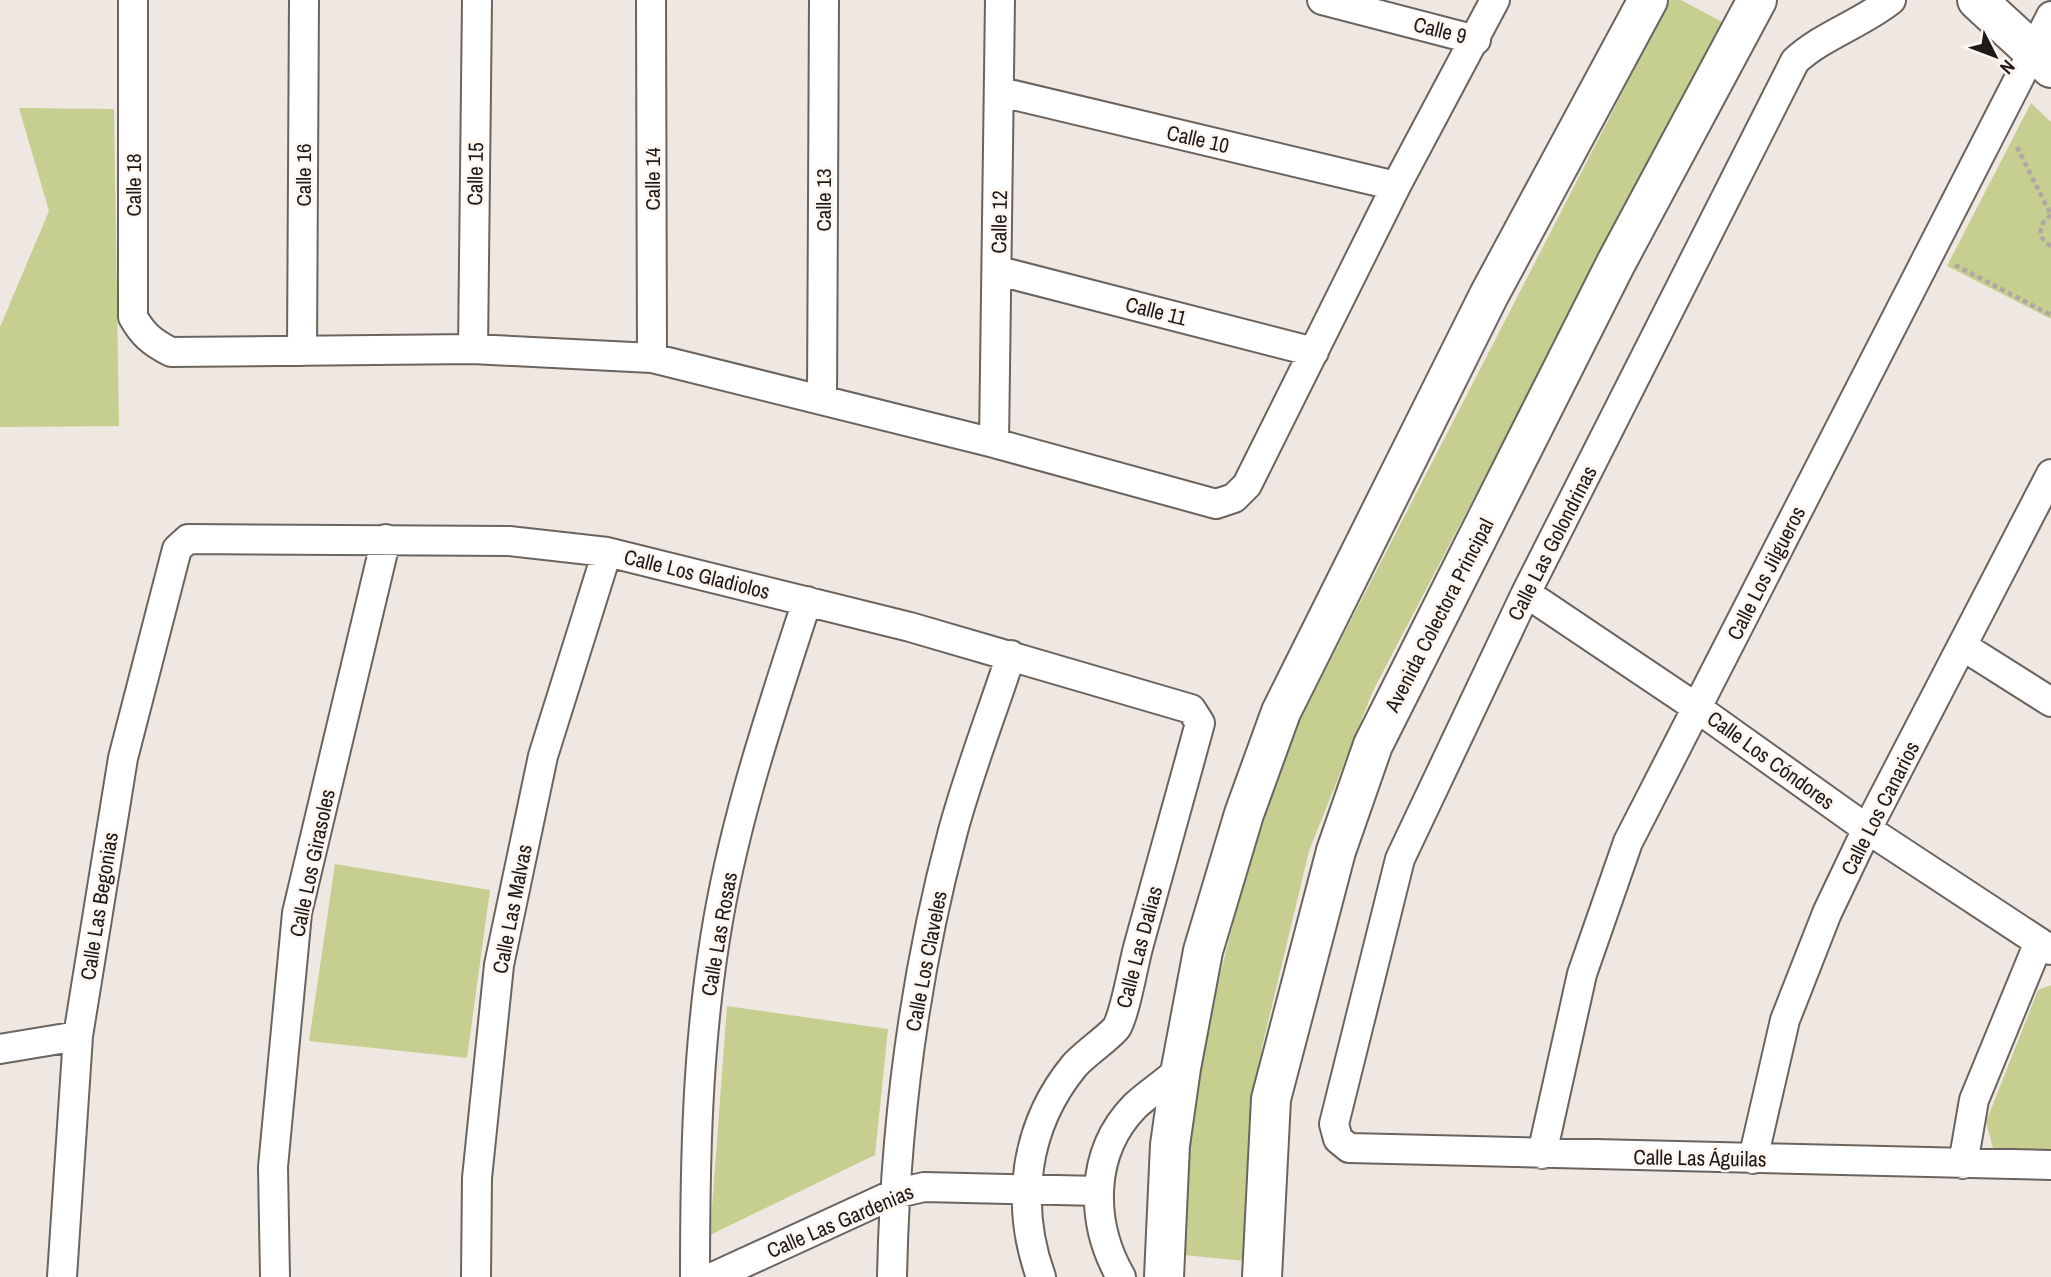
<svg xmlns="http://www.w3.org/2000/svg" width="2051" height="1277" viewBox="0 0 2051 1277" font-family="'Archivo Narrow',sans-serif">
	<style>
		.green { fill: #c6cf8f }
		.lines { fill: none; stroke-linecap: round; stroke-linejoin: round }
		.street-casing { stroke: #6b645e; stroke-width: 32 }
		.secondary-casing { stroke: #6b645e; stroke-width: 42 }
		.path { stroke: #afa9a4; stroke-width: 4.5; stroke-dasharray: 5 3.5; stroke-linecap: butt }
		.street { stroke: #fff; stroke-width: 28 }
		.secondary { stroke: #fff; stroke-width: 38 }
		.labels { text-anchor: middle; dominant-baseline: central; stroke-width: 5; stroke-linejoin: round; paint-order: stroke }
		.street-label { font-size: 21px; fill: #1d1a18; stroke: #fdf5ee }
	</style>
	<rect width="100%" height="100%" fill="#efe7e1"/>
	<path class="green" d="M1670,0H1681L1722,22L1373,691L1309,851L1262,1047L1245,1261L1184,1255L1189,1145L1213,1001L1248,867L1296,727Z
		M2031,103L2051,122V319L1947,266Z
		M19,108L114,109L119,426L0,427V327L49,211Z
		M335,864L490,890L467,1058L309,1041Z
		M2051,985V1150L1993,1148L1986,1122L2038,990Z
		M727,1006L888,1029L875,1155L710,1235Z"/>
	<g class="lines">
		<defs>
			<path id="street" d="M133,0V317C143,335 153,343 171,352L473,349L652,358L994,443L1216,504L1234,498L1247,485L1396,186L1495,0
				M651,0L652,358
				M1322,0L1476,40
				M1891,0C1861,24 1823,35 1795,61L1526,593L1400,859L1334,1124L1338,1139L1349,1148L2051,1165
				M1001,92L1396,186
				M999,271L1314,352
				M473,349L477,0
				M302,351L304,0
				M822,399L824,0
				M994,443L1000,0
				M1526,593L1697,708L1867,829L2051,950
				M1964,647L2051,702
				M0,1049L78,1036
				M1542,1154L1582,974L1628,842L2051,16
				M1753,1159L1785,1020L1827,913L1867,829L2051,474
				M1963,1164L1974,1100L2039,942
				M62,1277L78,1036L123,758L177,549L188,539L509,541L607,552L910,627L1191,709L1200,723C1180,797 1159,871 1139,944C1133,965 1126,1010 1117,1027C1111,1036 1083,1055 1074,1066C1024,1127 1015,1205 1041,1277
				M275,1277L273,1167L297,913L386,539
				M476,1277L477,1178L499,965L543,756L607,552
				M695,1277C695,1163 697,1051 715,939C733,823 771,712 807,601
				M713,1277L894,1194L924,1187L1098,1191
				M892,1277C895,1127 914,976 953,831C969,772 992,713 1011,655
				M1121,1277C1090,1223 1089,1153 1135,1106C1150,1092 1167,1082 1181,1068"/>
			<path id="secondary" d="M1977,0L2051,68
				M1164,1277L1170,1145L1181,1068L1203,951L1244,814L1281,712L1489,295L1648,0
				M1262,1277L1271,1099L1336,851L1373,745L1616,263L1757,0"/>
		</defs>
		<use href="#street" class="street-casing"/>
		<use href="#secondary" class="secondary-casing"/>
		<path class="path" d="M2017,147L2051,215
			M2051,215C2038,224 2036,238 2051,246
			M1955,265L2051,315"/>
		<use href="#street" class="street"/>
		<use href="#secondary" class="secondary"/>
	</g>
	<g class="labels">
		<g class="street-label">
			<text transform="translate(1440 30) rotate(14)">Calle 9</text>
			<text transform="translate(1198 139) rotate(13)">Calle 10</text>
			<text transform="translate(475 174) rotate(-89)">Calle 15</text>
			<text transform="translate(303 175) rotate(-90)">Calle 16</text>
			<text transform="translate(652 179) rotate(-90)">Calle 14</text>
			<text transform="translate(133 185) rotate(-90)">Calle 18</text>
			<text transform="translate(823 200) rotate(-90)">Calle 13</text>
			<text transform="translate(999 222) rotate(-89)">Calle 12</text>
			<text transform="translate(1156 311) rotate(14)">Calle 11</text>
			<text transform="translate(1552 543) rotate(-63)">Calle Las Golondrinas</text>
			<text transform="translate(1766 573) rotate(-63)">Calle Los Jilgueros</text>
			<text transform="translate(697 574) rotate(14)">Calle Los Gladiolos</text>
			<text transform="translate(1439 615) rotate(-63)">Avenida Colectora Principal</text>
			<text transform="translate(1771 760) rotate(36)">Calle Los Cóndores</text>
			<text transform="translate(1880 808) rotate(-63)">Calle Los Canarios</text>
			<text transform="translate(312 863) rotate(-78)">Calle Los Girasoles</text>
			<text transform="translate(99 906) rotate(-81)">Calle Las Begonias</text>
			<text transform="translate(512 909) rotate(-79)">Calle Las Malvas</text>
			<text transform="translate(719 934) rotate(-80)">Calle Las Rosas</text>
			<text transform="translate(1139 947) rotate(-75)">Calle Las Dalias</text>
			<text transform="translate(926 961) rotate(-79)">Calle Los Claveles</text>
			<text transform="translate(1700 1158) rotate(1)">Calle Las Águilas</text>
			<text transform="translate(840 1221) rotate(-23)">Calle Las Gardenias</text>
		</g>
	</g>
	<g transform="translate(1995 56) rotate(132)" stroke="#fdf5ee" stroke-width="5" paint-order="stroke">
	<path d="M0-5L12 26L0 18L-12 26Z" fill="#1d1a18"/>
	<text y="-10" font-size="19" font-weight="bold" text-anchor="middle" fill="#1d1a18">N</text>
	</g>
</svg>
